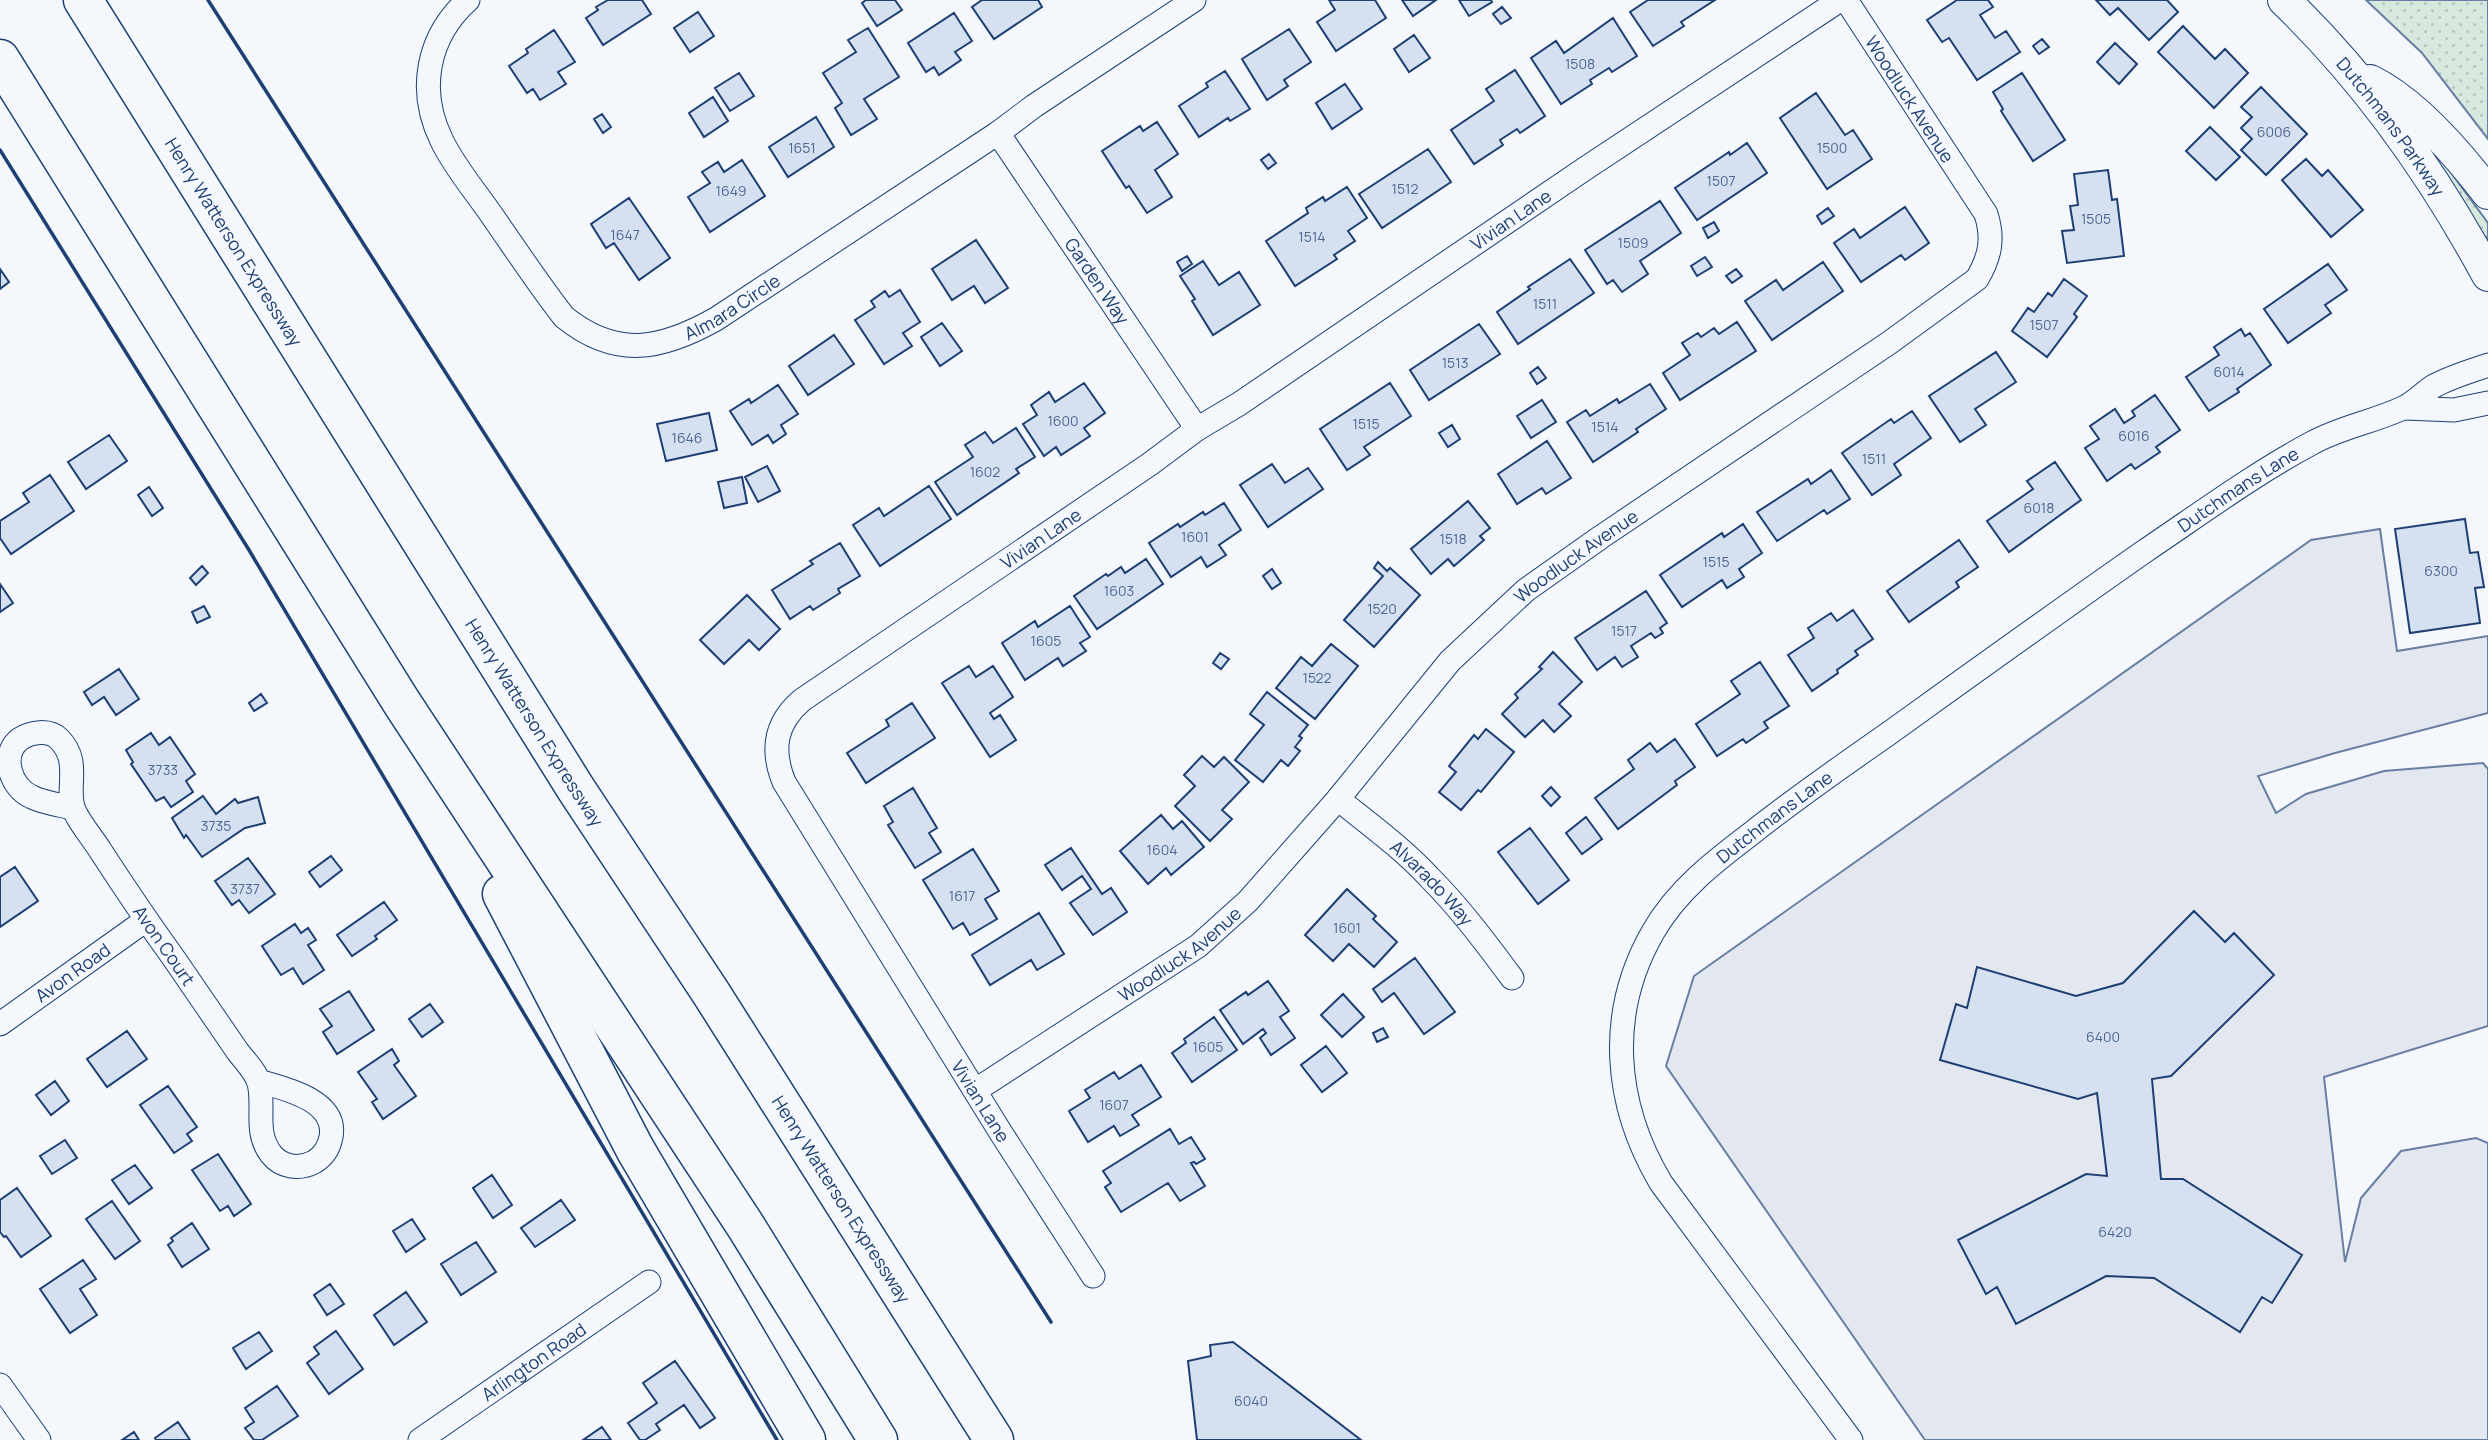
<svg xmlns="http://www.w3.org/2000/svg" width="2488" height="1440" viewBox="0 0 2488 1440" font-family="Manrope,sans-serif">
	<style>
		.grass { fill: url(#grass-dots); stroke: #687fa3; stroke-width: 2 }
		.parking { fill: #e3e8f0; stroke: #687fa3; stroke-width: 2 }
		.building { fill: #d5e0f0; stroke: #1d3f73; stroke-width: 2 }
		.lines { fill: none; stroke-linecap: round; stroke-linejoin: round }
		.minor-casing { stroke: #1d3f73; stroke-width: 25 }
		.secondary-casing { stroke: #1d3f73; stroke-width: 34 }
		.motorway-casing { stroke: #1d3f73; stroke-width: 41 }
		.minor { stroke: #f4f7fb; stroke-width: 23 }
		.secondary { stroke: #f4f7fb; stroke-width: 32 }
		.motorway { stroke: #f4f7fb; stroke-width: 38 }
		.wall { stroke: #1d3f73; stroke-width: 3.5 }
		.labels { text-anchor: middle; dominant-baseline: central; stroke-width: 5; stroke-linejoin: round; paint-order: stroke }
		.number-label { font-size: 14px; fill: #4b6792 }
		.street-label { font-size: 18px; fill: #1d3f73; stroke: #f4f7fb }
	</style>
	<defs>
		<pattern id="grass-dots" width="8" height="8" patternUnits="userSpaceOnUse" patternTransform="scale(1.75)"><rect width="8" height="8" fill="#d7e8df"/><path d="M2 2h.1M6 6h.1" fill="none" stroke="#b8c8c3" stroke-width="1.8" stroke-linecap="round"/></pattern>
	</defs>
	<rect width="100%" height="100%" fill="#f4f7fb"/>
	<path class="grass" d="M2366,0H2488V139L2422,53Z
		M2412,129L2446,166L2488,223V239L2468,221Z"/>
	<path class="parking" d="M2380,529L2397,651L2488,636V713L2335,753L2258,776L2276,813L2306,794L2384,771L2483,763L2488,769V1026L2324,1077L2345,1262L2361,1198L2401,1151L2476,1138L2488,1143V1440H1925L1666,1066L1694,976L2311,540Z"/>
	<path class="building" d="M608,0H642L651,14L603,45L586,18L598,10L596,7Z
		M866,0H895L902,10L877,26L862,3Z
		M982,0H1038L1042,7L994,39L972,7Z
		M1329,0H1375L1386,18L1336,51L1317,22L1335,10Z
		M1402,0H1436L1413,16Z
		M1459,0H1491L1492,2L1469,16Z
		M1648,0H1715L1681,22L1684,26L1653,46L1630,12Z
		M1957,0H1988L1993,7L1980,15L1995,38L2006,31L2020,52L1977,80L1949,38L1942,42L1927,20Z
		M2096,0H2167L2178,12L2149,40L2118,8L2110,15Z
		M1502,7L1511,18L1501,24L1493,14Z
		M698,12L714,36L690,52L674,28Z
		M954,13L972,41L955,52L961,60L939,75L934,67L926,72L908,43Z
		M1613,18L1637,56L1612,72L1609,68L1590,80L1592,84L1561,104L1531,58L1556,41L1564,53Z
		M2183,26L2215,59L2225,49L2248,73L2214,108L2158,52Z
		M868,28L899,77L864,99L877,119L851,135L835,108L842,103L823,73L856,52L848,40Z
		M1289,29L1311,62L1284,80L1288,86L1267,100L1242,59Z
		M554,30L575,62L558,72L566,84L540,100L533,89L527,93L509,66L528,53L526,49Z
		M1414,35L1430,58L1409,72L1394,49Z
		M2042,39L2049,47L2039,54L2033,46Z
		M2115,43L2137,64L2119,84L2097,62Z
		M1515,70L1545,116L1520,133L1517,129L1500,140L1503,145L1474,164L1451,130L1494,101L1486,89Z
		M1225,71L1250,109L1230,121L1228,118L1199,137L1179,106L1208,87L1206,83Z
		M739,73L754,96L730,111L715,88Z
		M2022,73L2065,140L2033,161L2001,111L2003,109L1993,92Z
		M1345,84L1362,109L1332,129L1316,103Z
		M2261,87L2307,134L2266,175L2241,150L2252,139L2241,128L2252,117L2241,107Z
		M1816,93L1845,135L1853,130L1872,159L1827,189L1780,118Z
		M713,97L728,121L704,137L689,113Z
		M602,114L611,127L603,133L594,119Z
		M816,117L834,147L788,177L769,147Z
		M1157,122L1178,154L1155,170L1172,197L1147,213L1129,186L1126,188L1102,151L1140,126L1143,131Z
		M2210,127L2240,157L2216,180L2186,151Z
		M1747,143L1767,173L1697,220L1675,188L1729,152L1730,155Z
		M1428,149L1451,182L1382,228L1359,194Z
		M1269,154L1276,163L1268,169L1261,160Z
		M2306,159L2322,176L2328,170L2363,210L2331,237L2282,180Z
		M742,160L765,196L710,232L688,197L710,183L702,172L718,162L724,172Z
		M2108,170L2112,200L2117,199L2124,256L2067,263L2062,231L2074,230L2070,206L2078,205L2074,174Z
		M1347,187L1367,218L1348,231L1355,241L1334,255L1337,259L1295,286L1266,241L1308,213L1306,208L1323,197L1325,201Z
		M629,198L670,258L639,280L614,243L606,248L591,224Z
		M1660,201L1681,233L1640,261L1648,274L1622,292L1613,280L1607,284L1585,250Z
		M1905,207L1929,243L1905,260L1901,255L1861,282L1834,243L1854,229L1860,238Z
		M1828,208L1834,216L1822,224L1817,216Z
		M1714,222L1719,231L1708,238L1703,228Z
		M976,240L1008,288L985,303L974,286L952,300L932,269Z
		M1187,256L1192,264L1182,271L1177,262Z
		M1705,257L1712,267L1697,276L1691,266Z
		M1570,259L1594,293L1518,344L1497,312L1530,289L1528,287Z
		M1203,261L1219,285L1239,272L1260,305L1213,335L1192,301L1195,299L1180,276Z
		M1823,262L1843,291L1772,340L1745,301L1776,280L1783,290Z
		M2328,264L2347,290L2325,305L2331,313L2288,343L2264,309Z
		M0,269L9,282L0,289Z
		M1736,269L1742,276L1732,283L1726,276Z
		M2064,279L2087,296L2074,314L2077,317L2047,357L2012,331L2028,308L2034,312L2048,293L2052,296Z
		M900,290L920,322L903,333L912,346L884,364L855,320L875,307L871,301L885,291L889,297Z
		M1737,322L1756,351L1680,400L1663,373L1690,355L1682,343L1698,333L1701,337L1714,328L1719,334Z
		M942,323L962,351L940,366L921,337Z
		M1479,324L1500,354L1429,400L1410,370Z
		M2241,329L2245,336L2250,333L2271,365L2237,389L2239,392L2209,411L2186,377L2219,355L2214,347Z
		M834,335L854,364L808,395L789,366Z
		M1996,352L2016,382L1975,409L1986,425L1960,442L1929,396Z
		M1538,367L1546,378L1537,384L1530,373Z
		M1084,383L1105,413L1084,428L1090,436L1061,455L1056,447L1044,456L1023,424L1037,415L1031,405L1049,392L1055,402Z
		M1390,383L1411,416L1364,447L1370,455L1347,470L1320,429Z
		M1650,384L1666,409L1636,429L1638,432L1593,462L1567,422L1586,410L1590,416L1617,399L1619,403Z
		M778,385L798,414L781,425L786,434L773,443L768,435L752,445L730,411L749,399L751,403Z
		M2155,395L2180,430L2156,447L2160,452L2135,469L2131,464L2107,481L2085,448L2099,439L2090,426L2115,409L2124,423L2135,416L2132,411Z
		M1542,400L1556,422L1531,438L1517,416Z
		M1912,411L1931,438L1894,464L1901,475L1872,495L1842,453L1891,419L1894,423Z
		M709,413L717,450L666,461L657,424Z
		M1452,425L1460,439L1448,447L1439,433Z
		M1016,428L1035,457L1016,469L1019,473L957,515L935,482L973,457L965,445L985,432L993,443Z
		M109,435L127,461L86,489L68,462Z
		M1547,441L1571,478L1546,494L1542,488L1517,504L1498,474Z
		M2055,462L2081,500L2009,552L1987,521L2033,489L2027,481Z
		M1272,464L1285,483L1308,468L1323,489L1268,527L1240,485Z
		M767,466L780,491L758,502L745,477Z
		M1831,470L1850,499L1827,514L1824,510L1777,541L1757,512L1808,479L1811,484Z
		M50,475L74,511L11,554L0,538V521L29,502L23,493Z
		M742,477L747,503L724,508L718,482Z
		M929,486L951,519L880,566L853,525L879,508L884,516Z
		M149,487L163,508L152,516L138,495Z
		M1468,501L1490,528L1480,536L1484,540L1454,566L1448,559L1431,574L1411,549Z
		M1224,503L1241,530L1219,545L1226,555L1207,567L1201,557L1171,577L1149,543L1178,524L1180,527L1203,512L1205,515Z
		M2465,519L2470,553L2478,552L2484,587L2475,588L2480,623L2410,633L2395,529Z
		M1743,524L1762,553L1739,569L1744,577L1727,588L1722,580L1682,607L1660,575L1722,533L1724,537Z
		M1959,540L1978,567L1956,582L1959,587L1909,622L1887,591Z
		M840,543L860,576L838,589L840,593L813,610L810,606L790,619L772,590L813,564L810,561Z
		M1146,559L1163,584L1097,629L1074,596L1106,574L1108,576L1121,567L1125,573Z
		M1378,562L1387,571L1390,568L1420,595L1374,647L1344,620L1383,576L1374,568Z
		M202,566L208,573L196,585L190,578Z
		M1272,569L1281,583L1272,589L1263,576Z
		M0,584L13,603L0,612Z
		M1646,591L1667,623L1660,628L1663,633L1655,638L1651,633L1631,646L1638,657L1622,667L1615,657L1597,670L1575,638Z
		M747,595L780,629L759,650L749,640L724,664L700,640Z
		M204,606L210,617L197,623L192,612Z
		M1070,606L1090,637L1080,643L1086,651L1063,666L1058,658L1025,680L1002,643L1035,621L1038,627Z
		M1853,610L1873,639L1855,651L1858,655L1837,670L1838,673L1812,691L1788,655L1814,638L1808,628L1831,613L1837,621Z
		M1331,644L1358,666L1315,719L1276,688L1301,657L1312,666Z
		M1553,652L1582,682L1559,704L1571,716L1554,732L1543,720L1525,737L1502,714L1518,698L1515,694L1542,669L1539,667Z
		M1220,653L1229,659L1221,669L1213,663Z
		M1760,662L1789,706L1764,722L1768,728L1746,743L1743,739L1717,756L1696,724L1740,694L1731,681Z
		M969,666L976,677L993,666L1013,697L990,713L994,719L1000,715L1016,740L990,757L942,683Z
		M119,669L139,699L116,715L104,697L92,705L84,692Z
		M1267,692L1308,725L1299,736L1302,738L1295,747L1300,751L1288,766L1281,760L1263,782L1235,760L1264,725L1250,714Z
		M261,694L267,703L254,711L249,703Z
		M912,703L935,738L866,783L847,753L889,726L886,720Z
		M1486,729L1514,752L1481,792L1478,790L1461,810L1439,792L1456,772L1449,766L1474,735L1478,739Z
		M151,733L159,745L170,737L195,774L186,781L193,792L171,807L164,797L156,801L131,764L133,762L126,750Z
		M1675,739L1695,767L1675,781L1677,785L1618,829L1595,798L1634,769L1628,760L1650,743L1657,752Z
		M1202,756L1214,767L1224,757L1249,782L1222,810L1232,819L1210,841L1175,806L1195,786L1184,775Z
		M1551,787L1560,797L1551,806L1542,796Z
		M913,788L937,828L929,833L941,852L915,868L888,825L893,822L884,806Z
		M203,796L216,814L235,799L238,803L258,797L265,823L245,828L202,857L186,835L184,838L172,818Z
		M1161,815L1173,829L1182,821L1204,847L1171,875L1166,868L1148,884L1120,851Z
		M1586,817L1602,839L1582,854L1566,833Z
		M1530,828L1569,880L1538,904L1498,852Z
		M1071,848L1102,894L1111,888L1127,912L1093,935L1070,903L1091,889L1082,876L1062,890L1045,865Z
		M973,849L999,891L985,899L997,919L970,935L963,923L953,929L923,880Z
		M331,856L342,870L320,887L309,872Z
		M248,858L275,894L249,913L239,900L232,905L215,881Z
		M15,867L38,901L0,927V877Z
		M1347,889L1376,916L1373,919L1397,942L1374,967L1349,944L1333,961L1305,935Z
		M384,902L397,920L375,936L377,939L352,956L337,935Z
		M2194,911L2225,942L2234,933L2274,975L2171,1076L2152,1079L2161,1179H2183L2302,1255L2272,1303L2262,1297L2240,1332L2154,1278L2106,1276L2016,1324L1997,1287L1986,1294L1958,1240L2086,1174L2107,1176L2097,1093L2078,1099L1940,1060L1956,1004L1967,1008L1977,967L2076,996L2123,983Z
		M1039,913L1064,954L1037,970L1031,960L990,985L972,955Z
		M295,924L301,933L308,928L316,940L308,945L324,970L303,984L293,968L281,975L262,946Z
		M1415,958L1455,1012L1424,1034L1394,993L1382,1002L1373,989Z
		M1268,981L1289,1011L1280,1017L1295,1038L1271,1055L1260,1038L1266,1033L1263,1029L1243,1044L1220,1010L1246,992L1248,995Z
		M349,991L374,1030L337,1054L323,1032L332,1026L320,1009Z
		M1343,994L1364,1017L1342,1037L1321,1015Z
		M430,1004L443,1022L422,1037L409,1019Z
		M1214,1017L1237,1050L1192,1082L1172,1053L1186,1043L1184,1039Z
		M1383,1028L1388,1037L1377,1042L1373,1033Z
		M127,1031L147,1059L107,1087L87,1059Z
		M1326,1046L1347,1073L1322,1092L1301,1065Z
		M392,1049L399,1061L394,1065L416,1096L383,1119L372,1102L377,1099L358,1072Z
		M1141,1065L1161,1097L1132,1115L1139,1125L1120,1136L1114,1126L1088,1142L1069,1111L1090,1098L1085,1090L1114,1072L1119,1079Z
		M55,1081L69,1101L51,1115L36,1095Z
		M168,1086L197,1127L187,1134L192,1141L174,1153L140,1105Z
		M1170,1129L1179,1144L1191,1137L1205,1159L1196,1164L1194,1162L1191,1163L1205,1186L1180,1201L1168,1183L1121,1212L1105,1187L1111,1183L1103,1171Z
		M65,1140L77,1158L52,1174L40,1156Z
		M218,1154L251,1204L234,1216L228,1206L220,1211L192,1170Z
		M135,1165L152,1188L129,1204L112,1180Z
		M492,1175L512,1205L493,1218L473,1188Z
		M17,1188L51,1236L21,1257L6,1236L4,1237L0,1232V1200Z
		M561,1200L575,1220L535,1247L521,1228Z
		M112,1201L140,1241L115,1259L86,1219Z
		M412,1219L425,1239L406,1252L393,1231Z
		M192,1223L209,1249L182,1267L168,1245L173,1241L171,1238Z
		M476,1242L496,1272L461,1295L441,1264Z
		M83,1260L96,1279L80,1289L97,1315L70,1333L40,1289Z
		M330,1284L344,1304L327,1315L314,1295Z
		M406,1292L427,1322L394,1345L374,1315Z
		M336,1331L363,1369L329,1394L307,1363L319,1354L314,1347Z
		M259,1332L272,1351L246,1369L233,1348Z
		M1233,1342L1361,1440H1197L1188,1361L1211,1356L1210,1345Z
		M675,1361L715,1418L700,1428L684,1405L656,1424L660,1430L645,1440H640L628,1423L657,1403L643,1383Z
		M277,1386L298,1416L262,1440H254L245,1428L254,1422L245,1408Z
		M178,1422L190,1440H156L155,1438Z
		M602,1427L611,1440H583Z
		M134,1432L139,1440H122Z"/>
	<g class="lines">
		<defs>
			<g id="minor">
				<path id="s1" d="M468,0C427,37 417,91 442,141C455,168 476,192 493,217C516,250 539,285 564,317C616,359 661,350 716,319L998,133L1034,106L1194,0"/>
				<path id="s2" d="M998,133L1197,429"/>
				<path d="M2405,408L2454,410L2488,403"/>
				<path id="s3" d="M1338,799C1369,824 1402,848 1429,877C1460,908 1486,943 1512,978"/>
				<path id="s4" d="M73,808C60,805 44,803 32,797C10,788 0,754 20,739C31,732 49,729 59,739C82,762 65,788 74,810C80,824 92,837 100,850C124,887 149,924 175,960C196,991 217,1021 238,1052C245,1061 256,1072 259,1083C265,1107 254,1132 271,1154C281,1167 299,1170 314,1162C324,1156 329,1148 331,1137C338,1100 283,1088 258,1081"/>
				<path id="s5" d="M0,1024L146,920"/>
				<path id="s6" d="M976,1090L1198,946L1248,901L1338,799L1450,661L1526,590L1601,537L1889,343L1977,279C1990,257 1994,239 1986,214L1846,0"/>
				<path id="s7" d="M1093,1276L1001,1133L784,782C771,750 775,723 802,700L1150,464L1197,429L1239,404L1586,168L1840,0"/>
				<path d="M0,1385L39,1440"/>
				<path id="s8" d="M420,1440L649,1282"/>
				<path id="s9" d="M1851,1440L1661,1183C1614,1104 1606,1014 1653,932C1677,890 1715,861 1752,833C1796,798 1842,766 1888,734C1973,673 2059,611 2145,551C2200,514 2254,474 2312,443C2341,427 2373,422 2403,408C2414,403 2423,393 2434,386C2450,377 2471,371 2488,365"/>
			</g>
			<g id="secondary">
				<path id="s10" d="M2284,0C2366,79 2434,175 2488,275"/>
				<path d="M2370,81C2413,102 2459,155 2488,193"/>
			</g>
			<g id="motorway">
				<path id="s11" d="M83,0L576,789L711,993L994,1440"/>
				<path d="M0,59L402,703L745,1225L878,1440"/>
				<path d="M502,894L635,1149L806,1440"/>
			</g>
		</defs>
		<use href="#minor" class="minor-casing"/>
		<use href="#secondary" class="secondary-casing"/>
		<use href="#motorway" class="motorway-casing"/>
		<use href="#minor" class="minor"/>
		<use href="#secondary" class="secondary"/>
		<use href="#motorway" class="motorway"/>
		<path class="wall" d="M208,0L1051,1322
			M0,150L249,550L777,1440"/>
	</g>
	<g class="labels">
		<g class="number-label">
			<text x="1580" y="63">1508</text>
			<text x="2274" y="131">6006</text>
			<text x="802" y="147">1651</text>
			<text x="1832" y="147">1500</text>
			<text x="1721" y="180">1507</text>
			<text x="1405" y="188">1512</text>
			<text x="731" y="190">1649</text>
			<text x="2096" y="218">1505</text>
			<text x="625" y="234">1647</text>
			<text x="1312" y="236">1514</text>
			<text x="1633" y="242">1509</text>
			<text x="1545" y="303">1511</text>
			<text x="2044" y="324">1507</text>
			<text x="1455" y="362">1513</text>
			<text x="2229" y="371">6014</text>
			<text x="1063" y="420">1600</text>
			<text x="1366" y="423">1515</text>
			<text x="1605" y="426">1514</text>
			<text x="2134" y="435">6016</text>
			<text x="687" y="437">1646</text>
			<text x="1874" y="458">1511</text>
			<text x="985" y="471">1602</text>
			<text x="2039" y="507">6018</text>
			<text x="1195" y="536">1601</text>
			<text x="1453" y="538">1518</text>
			<text x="1716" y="561">1515</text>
			<text x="2441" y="570">6300</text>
			<text x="1119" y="590">1603</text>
			<text x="1382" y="608">1520</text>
			<text x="1624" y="630">1517</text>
			<text x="1046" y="640">1605</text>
			<text x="1317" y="677">1522</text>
			<text x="163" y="769">3733</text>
			<text x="216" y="825">3735</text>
			<text x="1162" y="849">1604</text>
			<text x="245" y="888">3737</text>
			<text x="962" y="895">1617</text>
			<text x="1347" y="927">1601</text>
			<text x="2103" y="1036">6400</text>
			<text x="1208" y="1046">1605</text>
			<text x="1114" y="1104">1607</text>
			<text x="2115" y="1231">6420</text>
			<text x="1251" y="1400">6040</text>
		</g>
		<g class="street-label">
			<text transform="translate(1910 99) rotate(57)">Woodluck Avenue</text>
			<text stroke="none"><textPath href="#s10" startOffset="166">Dutchmans Parkway</textPath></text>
			<text stroke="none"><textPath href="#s7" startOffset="1530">Vivian Lane</textPath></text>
			<text stroke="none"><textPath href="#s11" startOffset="285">Henry Watterson Expressway</textPath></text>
			<text stroke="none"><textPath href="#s2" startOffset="178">Garden Way</textPath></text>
			<text stroke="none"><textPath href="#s1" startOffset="553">Almara Circle</textPath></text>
			<text stroke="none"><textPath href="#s9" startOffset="1320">Dutchmans Lane</textPath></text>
			<text stroke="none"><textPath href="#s7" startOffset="962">Vivian Lane</textPath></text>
			<text stroke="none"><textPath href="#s6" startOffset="810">Woodluck Avenue</textPath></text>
			<text stroke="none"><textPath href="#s11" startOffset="852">Henry Watterson Expressway</textPath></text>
			<text stroke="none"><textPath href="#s9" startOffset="752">Dutchmans Lane</textPath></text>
			<text stroke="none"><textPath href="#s3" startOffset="126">Alvarado Way</textPath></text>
			<text stroke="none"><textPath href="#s4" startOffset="392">Avon Court</textPath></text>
			<text stroke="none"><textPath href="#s6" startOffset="245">Woodluck Avenue</textPath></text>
			<text stroke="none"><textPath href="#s5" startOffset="89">Avon Road</textPath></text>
			<text transform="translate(981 1101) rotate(58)">Vivian Lane</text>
			<text stroke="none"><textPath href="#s11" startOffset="1419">Henry Watterson Expressway</textPath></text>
			<text stroke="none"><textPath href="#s8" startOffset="138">Arlington Road</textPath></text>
		</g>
	</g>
</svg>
